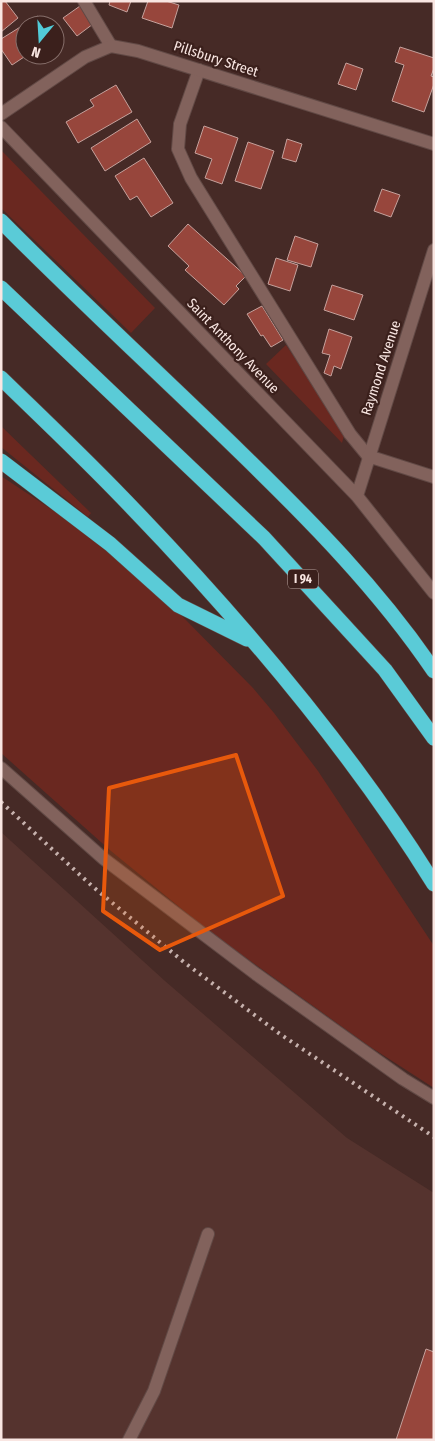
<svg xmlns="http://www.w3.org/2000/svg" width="435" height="1441" viewBox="0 0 435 1441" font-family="'Fira Sans Condensed',sans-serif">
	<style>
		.built { fill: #55332e }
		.green { fill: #6a2820 }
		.building { fill: #97463c; stroke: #c5a19c }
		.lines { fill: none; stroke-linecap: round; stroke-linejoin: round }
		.service-casing { stroke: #614945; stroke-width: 14 }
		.minor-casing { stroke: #614945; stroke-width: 14 }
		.motorway-casing { stroke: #614945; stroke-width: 16 }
		.service { stroke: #82625c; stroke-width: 12 }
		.minor { stroke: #82625c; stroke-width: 12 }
		.motorway { stroke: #5acbd7; stroke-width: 15 }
		.rail { stroke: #c7b2ae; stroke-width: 4; stroke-dasharray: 2.5 5; stroke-linecap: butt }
		.marked { fill: #e8590c; fill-opacity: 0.2; stroke: #e8590c; stroke-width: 4; stroke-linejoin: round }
		.labels { text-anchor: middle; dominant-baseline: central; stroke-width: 4.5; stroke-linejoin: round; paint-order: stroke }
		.shield { fill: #3b201c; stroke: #c0aba7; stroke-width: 1 }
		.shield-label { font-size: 12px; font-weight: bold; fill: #f9e6e2 }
		.street-label { font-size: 14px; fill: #f9e6e2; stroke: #3b201c }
	</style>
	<rect width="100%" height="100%" fill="#462a26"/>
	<path class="built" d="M1,832L165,981L347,1138L434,1193V1440H1Z"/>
	<path class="green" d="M1,150L155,308L131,333L1,208Z
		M286,345L345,432L342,443L266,364Z
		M1,426L91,513L88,517L1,447Z
		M1,476L72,523L106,549L176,610L253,688L274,713L318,771L434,946V1088L369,1046L210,932L111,851L1,753Z"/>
	<path class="building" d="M1,1H5L18,18L1,32Z
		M110,1H131L127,12L109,5Z
		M148,1H166L179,5L172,28L142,18Z
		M80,6L93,24L77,36L63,18Z
		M38,16L44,25H25V55H27L12,65L1,49V39Z
		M400,47L434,58V68L431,76L434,77V84L424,112L392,101L404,65L395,62Z
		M346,63L363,69L356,90L338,84Z
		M116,85L132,112L78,143L66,122L94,106L90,100Z
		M137,119L151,142L105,171L91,148Z
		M204,126L238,138L222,184L205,178L212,159L195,153Z
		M287,139L302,144L296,162L282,158Z
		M248,142L274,151L261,189L235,181Z
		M144,158L173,203L151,217L137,196L130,200L115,176Z
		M382,189L400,195L391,217L374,211Z
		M188,224L246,276L236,286L239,289L224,305L185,270L189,266L168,246Z
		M295,236L318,244L311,267L287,260Z
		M276,258L298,265L290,291L268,284Z
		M332,285L363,295L354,320L324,310Z
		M262,306L283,340L271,347L263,335L261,336L247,314Z
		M329,329L352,337L341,369L334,366L331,376L324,373L330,355L322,353Z
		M426,1349L434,1352V1440H396Z"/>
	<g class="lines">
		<defs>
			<path id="service" d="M84,1L111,46
				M199,70L180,124L178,149L191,178L350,434L368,456
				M1,768L104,859L256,974L403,1079L434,1098
				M129,1440L154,1391L208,1234"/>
			<path id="minor" d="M1,114L85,57L111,46L138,51L434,144
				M1,127L357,496L434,593
				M368,456L434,477
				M357,496L434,250"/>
			<path id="motorway" d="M1,221C79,300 161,375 241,453C311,521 379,590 434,671
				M1,288L264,538L385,670L434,738
				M1,378C39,415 77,451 114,489C231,609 346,742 434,884
				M1,461L110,544L178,605L247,639"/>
		</defs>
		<use href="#service" class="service-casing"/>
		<use href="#minor" class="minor-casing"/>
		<use href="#motorway" class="motorway-casing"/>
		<use href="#service" class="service"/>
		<use href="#minor" class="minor"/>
		<use href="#motorway" class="motorway"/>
		<path class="rail" d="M1,802L92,886L185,963L280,1034L434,1137"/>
	</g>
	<path class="marked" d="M236,755L283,896L160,950L103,911L109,788Z"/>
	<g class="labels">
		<rect class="shield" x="288" y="569.5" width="30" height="19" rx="4"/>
		<g class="shield-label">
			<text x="303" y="579">I 94</text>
		</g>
		<g class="street-label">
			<text transform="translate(216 59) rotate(18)">Pillsbury Street</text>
			<text transform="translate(233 346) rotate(46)">Saint Anthony Avenue</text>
			<text transform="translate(381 368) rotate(-72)">Raymond Avenue</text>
		</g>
	</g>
	<rect width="435" height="1441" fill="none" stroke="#f9e6e2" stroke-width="5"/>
	<g transform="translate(40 40) rotate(198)"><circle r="24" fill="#3b201c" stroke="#876f6b"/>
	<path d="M0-4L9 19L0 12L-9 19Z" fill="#52cbd8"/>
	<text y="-8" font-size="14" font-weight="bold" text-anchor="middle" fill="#f9e6e2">N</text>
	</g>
</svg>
